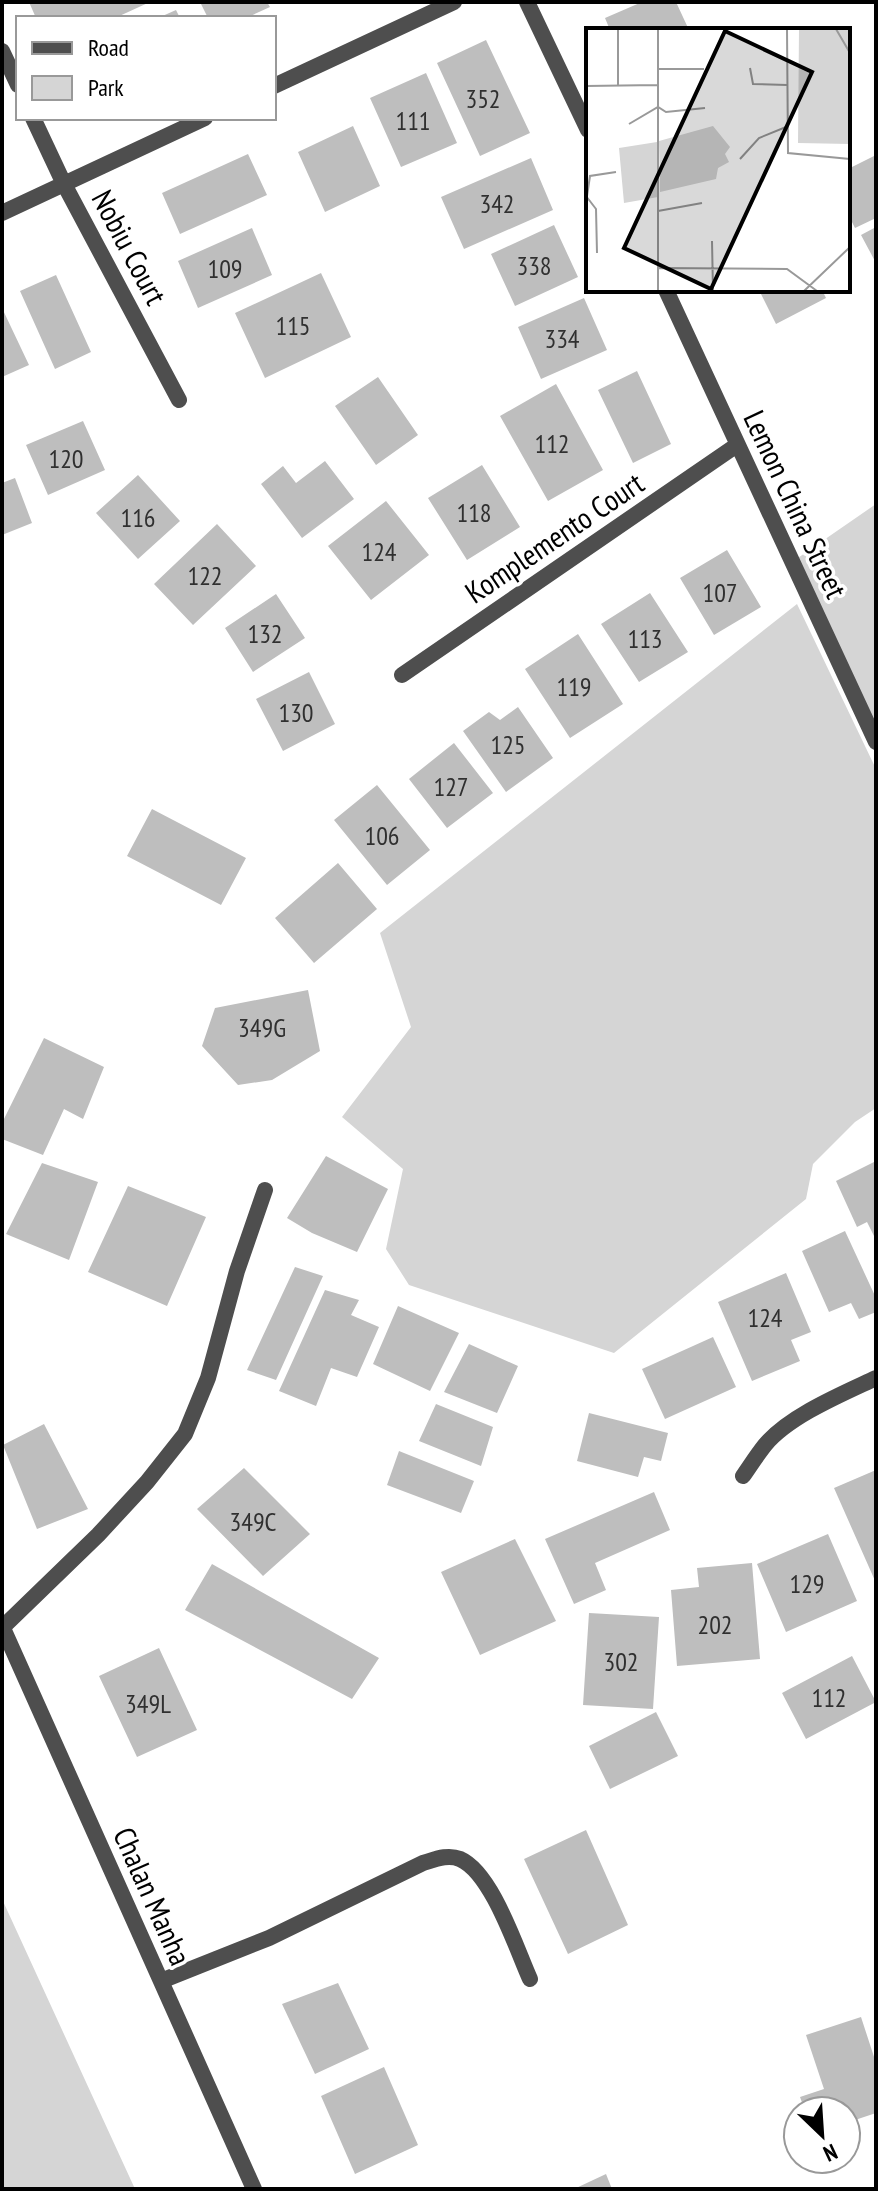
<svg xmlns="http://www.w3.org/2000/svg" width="878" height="2191" viewBox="0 0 878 2191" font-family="'PT Sans Narrow',sans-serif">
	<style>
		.green { fill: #d5d5d5 }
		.building { fill: #bebebe }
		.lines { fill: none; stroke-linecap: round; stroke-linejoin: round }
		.minor { stroke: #4e4e4e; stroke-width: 16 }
		.labels { text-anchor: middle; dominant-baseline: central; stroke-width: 7; stroke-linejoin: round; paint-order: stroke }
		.number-label { font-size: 26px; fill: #303030 }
		.street-label { font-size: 30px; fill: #000; stroke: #fff }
		.inset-road { fill: none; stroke: #999; stroke-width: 2 }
		.view { fill: #000; fill-opacity: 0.15; stroke: #000; stroke-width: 4 }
		.inset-edge { fill: none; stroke: #000; stroke-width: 4 }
	</style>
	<rect width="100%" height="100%" fill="#fff"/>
	<path class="green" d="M876,504V732L792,562Z
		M797,604L876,769V1108L855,1122L813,1164L806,1199L614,1353L409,1285L386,1249L403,1169L342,1117L411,1027L380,933Z
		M2,1899L135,2189H2Z"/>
	<path class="building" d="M29,2H150L115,18H36Z
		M200,2H267L270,7L246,18H208Z
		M642,2H676L689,30H610L605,18Z
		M176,10L180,18H158Z
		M486,40L530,133L480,156L437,63Z
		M426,73L457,143L401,167L370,98Z
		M353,126L380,186L325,212L298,152Z
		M248,154L267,195L180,234L162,193Z
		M876,155V218L855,228L848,214V169Z
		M531,158L553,210L464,249L441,197Z
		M554,225L578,277L515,306L491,254Z
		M876,227V263L861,235Z
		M252,228L272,275L198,308L178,261Z
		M321,273L351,337L265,378L235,313Z
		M56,275L91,352L55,369L20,291Z
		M759,290H822L826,298L776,324Z
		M584,298L607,350L541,379L518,327Z
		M2,308L29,365L2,377Z
		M637,371L671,444L633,463L598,390Z
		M378,377L418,435L376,465L335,406Z
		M556,384L603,470L548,501L500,416Z
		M83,421L105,470L48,495L26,445Z
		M325,461L354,499L302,538L261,484L283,466L296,483Z
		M482,465L520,527L467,560L428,498Z
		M138,475L180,521L138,559L96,513Z
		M15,478L32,523L2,535V483Z
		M386,501L429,555L371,600L328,546Z
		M217,524L256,566L193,625L154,584Z
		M727,550L761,607L714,635L680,578Z
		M650,593L688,652L639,682L601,624Z
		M276,594L305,638L253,672L225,628Z
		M578,634L623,704L570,738L525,669Z
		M309,672L335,724L283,751L256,699Z
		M518,707L553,758L506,792L463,731L489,712L500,720Z
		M454,743L493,793L447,828L409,779Z
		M377,785L430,850L387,885L334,820Z
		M152,809L246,858L221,905L127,856Z
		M338,863L377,909L314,963L275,918Z
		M308,990L320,1051L272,1080L238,1085L202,1046L215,1008Z
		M44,1038L104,1067L83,1119L64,1109L43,1155L2,1139V1123Z
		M326,1156L388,1189L357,1252L312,1233L287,1218Z
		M876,1161V1240L867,1222L857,1227L836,1181Z
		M42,1163L98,1182L69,1260L6,1234Z
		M128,1186L206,1217L167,1306L88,1272Z
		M845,1231L876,1298V1312L859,1319L851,1303L829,1312L802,1251Z
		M295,1267L323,1276L276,1380L247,1370Z
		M786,1273L811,1332L791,1340L800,1361L752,1381L718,1302Z
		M325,1290L359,1300L351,1315L379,1327L357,1377L331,1368L316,1406L279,1391Z
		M398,1306L459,1333L430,1391L373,1364Z
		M713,1337L736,1387L665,1419L642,1369Z
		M469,1344L518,1366L497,1413L444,1392Z
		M436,1404L493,1427L481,1466L419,1441Z
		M589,1413L668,1433L661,1461L644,1457L638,1477L577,1461Z
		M44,1424L88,1509L37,1529L3,1445Z
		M399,1451L474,1481L461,1513L387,1485Z
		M244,1468L310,1534L263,1576L197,1509Z
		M876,1470V1583L834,1488Z
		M654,1492L670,1530L595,1563L606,1590L574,1604L545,1539Z
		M828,1534L857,1601L786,1632L757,1564Z
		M515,1539L556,1621L480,1655L441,1572Z
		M752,1563L760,1659L677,1666L671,1590L699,1587L697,1568Z
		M212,1564L379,1658L352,1699L185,1610Z
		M589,1613L659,1617L653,1709L583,1705Z
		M159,1648L197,1730L137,1757L99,1676Z
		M852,1656L876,1702L806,1739L782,1693Z
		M656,1712L678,1756L610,1789L589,1746Z
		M586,1830L628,1925L568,1954L524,1859Z
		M338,1983L369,2049L315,2074L282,2004Z
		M861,2017L876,2063V2113L846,2123V2111H805L800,2097L824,2089L806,2035Z
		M384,2067L418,2145L355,2174L321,2096Z
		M606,2174L612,2189H574Z"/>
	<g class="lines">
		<path class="minor" d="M527,2L588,130
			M2,51L18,85
			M274,86L454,2
			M33,118L64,184L179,400
			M2,213L205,118
			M666,290L876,742
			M402,675L737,445
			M743,1476C750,1466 757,1455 765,1445C789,1416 842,1394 876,1378
			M2,1626L254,2189
			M3,1627L98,1535L147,1482L185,1434L208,1378L237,1271L265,1190
			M161,1981L269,1938L423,1863C436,1859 448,1854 460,1859C492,1873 516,1948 530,1979"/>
	</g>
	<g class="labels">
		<g class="number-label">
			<text x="483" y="98">352</text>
			<text x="413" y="120">111</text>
			<text x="497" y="203">342</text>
			<text x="534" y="265">338</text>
			<text x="225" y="268">109</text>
			<text x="293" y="325">115</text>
			<text x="562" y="338">334</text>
			<text x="552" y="443">112</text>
			<text x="66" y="458">120</text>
			<text x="474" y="512">118</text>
			<text x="138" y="517">116</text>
			<text x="379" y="551">124</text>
			<text x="205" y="575">122</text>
			<text x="720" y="592">107</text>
			<text x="265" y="633">132</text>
			<text x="645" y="638">113</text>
			<text x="574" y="686">119</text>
			<text x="296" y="712">130</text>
			<text x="508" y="744">125</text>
			<text x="451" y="786">127</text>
			<text x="382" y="835">106</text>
			<text x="262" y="1027">349G</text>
			<text x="765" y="1317">124</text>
			<text x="253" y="1521">349C</text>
			<text x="807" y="1583">129</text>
			<text x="715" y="1624">202</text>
			<text x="621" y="1661">302</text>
			<text x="829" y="1697">112</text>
			<text x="148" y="1703">349L</text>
		</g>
		<g class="street-label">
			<text transform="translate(130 247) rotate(62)">Nobiu Court</text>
			<text transform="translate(796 504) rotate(65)">Lemon China Street</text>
			<text transform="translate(554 537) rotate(-34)">Komplemento Court</text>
			<text transform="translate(153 1896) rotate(66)">Chalan Manha</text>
		</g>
	</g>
	<g transform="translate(586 28)">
		<rect width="264" height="264" fill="#fff"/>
		<path d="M213,1H264V116L212,115ZM127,98L144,119L139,126L143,134L132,140L130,151L74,164L73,113ZM71,114L72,169L38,175L33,120Z" fill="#d5d5d5"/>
		<path class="inset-road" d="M72,1V263M201,1L202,125L264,131M250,1L264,25M164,40L167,56L201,57M72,41H118M32,57V1M0,58L72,57M43,96L72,79L80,84L119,80M154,131L173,110L200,99M0,168L10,181L11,225M1,168L4,148L30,144M72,183L116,175M126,213L127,263M73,240L201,241L231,263M218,263L264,219"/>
		<path class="view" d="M139,3L226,44L125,261L38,220Z"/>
		<rect width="264" height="264" class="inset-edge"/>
	</g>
	<rect width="878" height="2191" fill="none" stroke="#000000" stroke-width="8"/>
	<rect x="16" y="16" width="260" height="104" fill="#ffffff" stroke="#999999" stroke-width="2"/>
	<rect x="32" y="42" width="40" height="12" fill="#4e4e4e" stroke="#999999" stroke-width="2"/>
	<text x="88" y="56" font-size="24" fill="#000000">Road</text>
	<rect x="32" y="76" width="40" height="24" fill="#d5d5d5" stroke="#999999" stroke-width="2"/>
	<text x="88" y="96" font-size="24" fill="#000000">Park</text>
	<g transform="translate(822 2135) rotate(155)"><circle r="38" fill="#ffffff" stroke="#999999" stroke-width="2"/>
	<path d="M0-6L14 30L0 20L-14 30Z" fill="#000000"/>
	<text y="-12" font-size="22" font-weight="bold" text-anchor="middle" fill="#000000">N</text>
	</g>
</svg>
